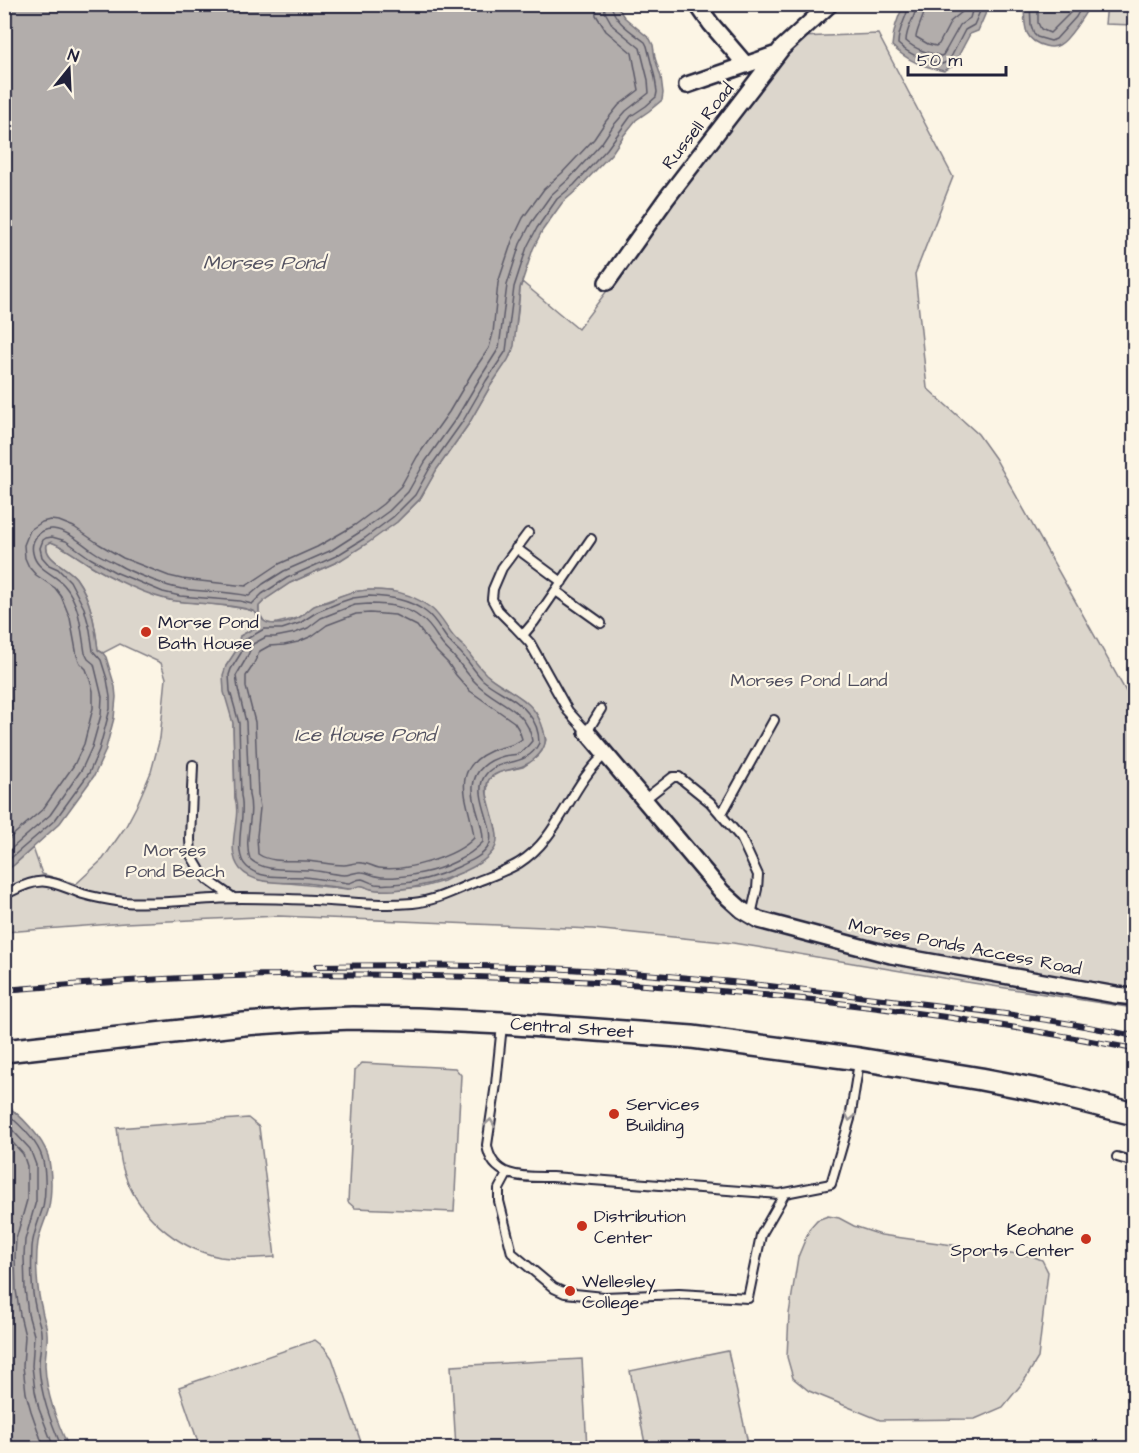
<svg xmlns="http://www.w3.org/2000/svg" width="1139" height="1453" viewBox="0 0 1139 1453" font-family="'Architects Daughter',sans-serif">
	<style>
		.green { fill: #dcd6cc; stroke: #7f7c84; stroke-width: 1.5 }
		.water { fill: #b2adab; stroke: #78757e; stroke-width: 1.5 }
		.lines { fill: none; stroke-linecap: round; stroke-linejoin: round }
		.shore { stroke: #5c5a68; stroke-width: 1.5 }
		.lane-casing { stroke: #22223b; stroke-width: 12 }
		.street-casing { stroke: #22223b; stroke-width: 20 }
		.secondary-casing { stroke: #22223b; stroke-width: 26 }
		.lane { stroke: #fcf5e5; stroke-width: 8 }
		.street { stroke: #fcf5e5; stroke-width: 15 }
		.secondary { stroke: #fcf5e5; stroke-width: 21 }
		.rail-casing { stroke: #22223b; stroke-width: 6 }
		.rail { stroke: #fcf5e5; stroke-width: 4; stroke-dasharray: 11; stroke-linecap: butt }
		.oneway { stroke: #9a9698 }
		.poi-dot { fill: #c8321e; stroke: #fcf5e5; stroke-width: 2 }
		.labels { text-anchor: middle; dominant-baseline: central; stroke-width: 4.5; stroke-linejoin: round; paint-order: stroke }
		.street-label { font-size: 18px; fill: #22223b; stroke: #fcf5e5 }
		.poi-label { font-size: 18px; fill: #22223b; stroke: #fcf5e5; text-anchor: start }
		.park-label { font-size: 18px; fill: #504f5f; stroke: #fcf5e5 }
		.water-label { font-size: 20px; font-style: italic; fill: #545362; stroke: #fcf5e5 }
	</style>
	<rect width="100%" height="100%" fill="#fcf5e5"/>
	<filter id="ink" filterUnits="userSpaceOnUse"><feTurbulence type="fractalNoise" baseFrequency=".0167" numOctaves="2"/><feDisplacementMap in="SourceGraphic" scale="12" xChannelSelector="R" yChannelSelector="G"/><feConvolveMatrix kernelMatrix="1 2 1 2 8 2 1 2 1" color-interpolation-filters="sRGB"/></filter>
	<g filter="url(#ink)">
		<path class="green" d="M1107,5H1134V25L1105,24Z
			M878,34L953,177L915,274L927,388L978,434L995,458L1134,706V1008L973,983L733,943L593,929L278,916L125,923L5,932L4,871L14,865L33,848L42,874L76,884L103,859L126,826L136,807L151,772L160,738L166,678L161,663L120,644L103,653L98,650C95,626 91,598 76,578C68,567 43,559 47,544L51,542C65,547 74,555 87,563C104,574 122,581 140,589C150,593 160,598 170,600C186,603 248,605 256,613C259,617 259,621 258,626L240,636L236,651L226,666L230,710L233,723L235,798L238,804L234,848L235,858L259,880L348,889L360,885L372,889L382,890L423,887L444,881L483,861L497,838L495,824L487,794L488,781L491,777L500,772L523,767L538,756L542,751L546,740L543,729L536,713L524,700L486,675L473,661L465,648L453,637L435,612L421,602L391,591L369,590L352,592L319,604L298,618L273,624L267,623L264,621L259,613V606L266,599L290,583L339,561L382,532L397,522L420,499L437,469L468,425L491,385L512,353L518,312L520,289L522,282L578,329L799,37Z
			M362,1063L455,1068L461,1075L454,1212L355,1208L348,1202L355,1070Z
			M248,1118L259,1127L275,1257C257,1258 238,1260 220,1257C175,1248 136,1213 123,1169C119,1156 119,1141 117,1128Z
			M828,1216L839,1218L854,1226L881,1235L1032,1256L1042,1260L1048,1272L1038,1358L1024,1381L1003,1407L975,1419L880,1420L809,1391L793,1378L787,1357L789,1314L798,1257L810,1228L817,1220Z
			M315,1340L324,1347L332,1358L363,1448H200L179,1387Z
			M728,1351L749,1448H646L630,1371Z
			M582,1359L587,1448H456L451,1366Z"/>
		<path class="water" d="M5,4L616,5L624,17L650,39L653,45L655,58L661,77L663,93L662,100L649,111L636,120L624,135L612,153L578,189L562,203L542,231L533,249L520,288L514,346L508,360L491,385L468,425L437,469L420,499L397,522L368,543L339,561L290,583L266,599L259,606C256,631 286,625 300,617C305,614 309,609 314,606C320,603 326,603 332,600C339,597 332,599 340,596C355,590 373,589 389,591C403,592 419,599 431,608C440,615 446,627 453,636C457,641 462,645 466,649C472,658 478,666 486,674C500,687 521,694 533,709C539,717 544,728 545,738C547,749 534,761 525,765C514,771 501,768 491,777C475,792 508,833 493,851C486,861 474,867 463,872C440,882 419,888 394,890C386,890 378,891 371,889C366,888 368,887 363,886C357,885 355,888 350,889C346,889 341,888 336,887C326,886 315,884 305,883C285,882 255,886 240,869C224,849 242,820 235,798L233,723L224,692L223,675L226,666L236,651L240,636L258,626C259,621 259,617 256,613C248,605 189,603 175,601C149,597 109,577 87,563C74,555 65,547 51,542L47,544C43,559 68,567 76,578C91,599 95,625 98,650L103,653L106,657L115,687L116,697L114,718L105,752L94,776L60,823L14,865L5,871Z
			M904,5H988L987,10L978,31L970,34L953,66L944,71C922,66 909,62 892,46C893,31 897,18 904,5Z
			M1024,5V4L1090,5C1085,14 1068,41 1059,45C1054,48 1049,47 1045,46C1022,40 1025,25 1024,5Z
			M4,1104C20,1114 43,1138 48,1156C52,1172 52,1195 48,1211C45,1221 40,1231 38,1242C35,1262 37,1291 42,1310C43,1318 47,1325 47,1333C48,1343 45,1354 45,1365C46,1394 57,1422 69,1448H5Z"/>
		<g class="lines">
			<path class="shore" d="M909,4C907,19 898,27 898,44C911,56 925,61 942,64L949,61L965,30L974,25L981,9L982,4
				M917,4C916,17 906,27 906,41C916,50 928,53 941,56L943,55L946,50L960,25L970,18L974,4
				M926,4C925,16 918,25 916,37L928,44L936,46L939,44L951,21L962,12L965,4
				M1030,4L1031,25L1034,34L1037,37L1051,41L1056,39L1076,17L1083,4
				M1038,4V23L1041,29L1050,33L1070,13L1075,4
				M369,596C390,597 409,599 426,612C437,620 441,632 449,641C452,645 456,648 459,651C468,660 474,671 483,680C497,692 517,698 528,713C535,721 539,732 539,743C526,770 496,756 484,777C472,796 499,832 488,847C482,857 468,862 458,867C437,877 417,883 393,884C387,884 381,885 375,884C370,883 366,880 362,879C356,879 354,882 349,883C345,883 339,881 335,881C325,880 314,878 304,877C286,876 261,880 247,867C231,853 247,816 241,796L239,723L230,691L229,675L231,669L241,653L245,640L264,629H282L300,623L317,612L341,602L353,598Z
				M369,604C388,604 407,606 422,619C431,625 436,636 442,644C446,649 451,653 455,658C462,666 468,675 476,683C496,704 528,708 532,741C528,746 523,752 518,754C514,755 508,755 504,756C488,760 474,770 473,787C472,806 484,823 483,842C468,858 443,869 422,873C409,876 388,879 376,876C371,875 367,872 362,872C356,871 350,875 344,875C332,874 320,871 308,870C289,868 265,873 250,859C243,838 255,817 249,795L246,722L238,689L236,676L247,657L253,644L266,637H275L295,633L308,628L321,618L344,609L355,605Z
				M370,613L395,615L417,626L437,652L448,663L456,675L470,691L514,722L519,730L522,739C513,747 502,746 491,751C446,771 471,804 474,838C456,857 405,872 379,868C373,867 368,863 362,863C355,862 349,865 344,865C332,865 319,862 307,861C292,860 271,863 258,854L257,836L260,808L258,794L255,722L246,687V676L252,667L260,651L269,646L284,645L298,642L312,636L327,625L356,614Z
				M4,843L43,809L74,765L84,744L93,708V691L91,683L86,669L80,663L77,656L70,618L61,596L55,588L36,575L29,567L25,558L24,545L30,530L42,522L50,520L59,521L74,527L99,544L123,558L169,576L182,579L246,586L279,564L317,547L355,525L383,504L401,486L417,457L449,412L472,373L489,348L493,333L498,283L512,241L523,218L544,189L562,173L594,139L606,121L619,105L639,90L632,53L606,31L596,15L595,4
				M4,855L50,815L82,769L92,747L101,715L102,697L94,664L88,659L85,653C81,630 80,603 64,585C54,573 36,570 33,553C30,540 40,528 53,529C69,531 81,543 93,551C100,556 109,560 117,564C131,573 148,578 163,584C190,594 221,589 249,596L263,584L284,571L332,550L360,532L389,511L408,492L425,462L457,417L480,378L499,348L507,285L520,244L531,223L551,195L569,179L601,144L613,126L626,111L649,93L648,80L640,48L613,26L605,12L604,4
				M4,864L55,820L84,780L89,773L99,750L110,709V697L107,679L101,660L93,651L90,630L84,608L70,581L58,569L49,565L42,557L40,548L43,540L46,538L52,537L66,541L90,558L115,572L163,592L180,596L240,601L252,604L262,594L287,578L336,556L365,538L393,517L415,495L431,466L463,421L486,381L506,351L514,287L527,247L537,228L557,199L574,185L607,149L631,116L646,106L656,97L657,92L655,78L647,46L645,42C632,32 614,22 611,4
				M4,1111C17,1122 37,1140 42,1157C46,1171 46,1192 43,1207C39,1220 33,1233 32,1247C31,1267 31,1290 36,1311C37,1318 41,1325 41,1333C42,1344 39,1354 39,1365C40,1394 51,1422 62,1448
				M4,1121L30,1149L36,1165V1201L25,1240L24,1256L25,1289L28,1314L34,1335L32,1366L35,1391L39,1409L54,1448
				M4,1133L23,1154L27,1166V1200L16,1239L15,1256L16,1290L20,1315L25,1336L23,1366L26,1393L31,1411L44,1448"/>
			<defs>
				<path id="lane" d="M528,533L502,568L493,589L492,599L498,610L515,627L530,643L568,711L587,732L601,709
					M516,548L562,582
					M556,591L601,623
					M523,635L534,622L591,539
					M193,765L190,839L191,855L201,872L208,880L232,897
					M645,799L673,777H679L710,802L741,838L758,875L757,889L751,915
					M721,815L774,720
					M10,892C44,874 50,882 83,894C96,898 109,900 123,902C162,905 202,898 241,898C265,898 289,899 313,900C347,902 379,906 413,903C434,901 454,891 473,883C488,877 504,872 519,863C560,838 570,784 606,754
					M502,1025L496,1084L487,1145C492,1180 526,1177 552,1177L780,1194L831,1184L850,1119L859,1062
					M1117,1157L1134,1162
					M507,1174L499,1189V1201L512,1253L554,1288L565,1293L604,1297L679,1294L748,1298L761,1235L785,1193"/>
				<path id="street" d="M697,4L711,24L746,65
					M687,85L777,54
					M607,282L666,199L782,48L830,4
					M587,732L722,892L742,910L759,920L891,955L1116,995L1134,997"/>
				<path id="secondary" d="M4,1051L244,1024L301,1020L353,1018L417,1019L502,1023L692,1037L859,1059L981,1079L1043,1091L1134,1114"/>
			</defs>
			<use href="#lane" class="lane-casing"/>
			<use href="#street" class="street-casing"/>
			<use href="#secondary" class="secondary-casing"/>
			<use href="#lane" class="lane"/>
			<use href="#street" class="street"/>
			<use href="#secondary" class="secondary"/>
			<defs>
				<path id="rail" d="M317,966C421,964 526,965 630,973C715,979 799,989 883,999C967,1009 1052,1018 1134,1036
					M4,990C95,983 187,976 278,975C329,973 381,975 432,976C668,980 903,1004 1134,1049"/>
			</defs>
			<use href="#rail" class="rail-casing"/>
			<use href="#rail" class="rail"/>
		</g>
		<defs><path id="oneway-chevron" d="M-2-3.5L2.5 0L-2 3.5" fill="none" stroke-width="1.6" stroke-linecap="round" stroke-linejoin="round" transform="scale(1.5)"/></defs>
		<g class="oneway">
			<use href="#oneway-chevron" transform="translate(850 1117) rotate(102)"/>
			<use href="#oneway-chevron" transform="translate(490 1123) rotate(-81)"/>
		</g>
	</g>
	<g class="poi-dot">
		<circle cx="146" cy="632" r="6"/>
		<circle cx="614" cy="1114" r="6"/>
		<circle cx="582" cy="1226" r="6"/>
		<circle cx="1086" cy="1239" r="6"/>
		<circle cx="570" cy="1291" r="6"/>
	</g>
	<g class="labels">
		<g class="street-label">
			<text transform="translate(698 126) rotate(-52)">Russell Road</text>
			<text transform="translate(965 947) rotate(11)">Morses Ponds Access Road</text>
			<text transform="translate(572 1028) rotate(4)">Central Street</text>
		</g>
		<g class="poi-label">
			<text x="158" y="622">Morse Pond<tspan x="158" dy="21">Bath House</tspan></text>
			<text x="626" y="1104">Services<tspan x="626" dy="21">Building</tspan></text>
			<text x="594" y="1216">Distribution<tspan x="594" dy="21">Center</tspan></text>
			<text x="1074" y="1229" text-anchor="end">Keohane<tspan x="1074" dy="21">Sports Center</tspan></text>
			<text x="582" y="1281">Wellesley<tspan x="582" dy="21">College</tspan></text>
		</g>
		<g class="park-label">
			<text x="809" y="680">Morses Pond Land</text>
			<text x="175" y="850">Morses<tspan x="175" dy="21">Pond Beach</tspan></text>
		</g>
		<g class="water-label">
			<text x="264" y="263">Morses Pond</text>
			<text x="365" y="735">Ice House Pond</text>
		</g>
	</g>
	<rect width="1139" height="1453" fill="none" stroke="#fcf5e5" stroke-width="24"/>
	<rect x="12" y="12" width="1115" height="1429" fill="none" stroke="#22223b" stroke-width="2" filter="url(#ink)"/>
	<g transform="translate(69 69) rotate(18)" stroke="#fcf5e5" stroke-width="4.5" paint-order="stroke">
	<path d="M0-4.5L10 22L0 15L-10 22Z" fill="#22223b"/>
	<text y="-9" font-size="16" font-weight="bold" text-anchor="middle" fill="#22223b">N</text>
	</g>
	<path d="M908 66v9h98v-9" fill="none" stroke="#22223b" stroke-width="3"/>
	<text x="917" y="66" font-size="18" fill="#22223b" stroke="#fcf5e5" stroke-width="4.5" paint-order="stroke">50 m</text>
</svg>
